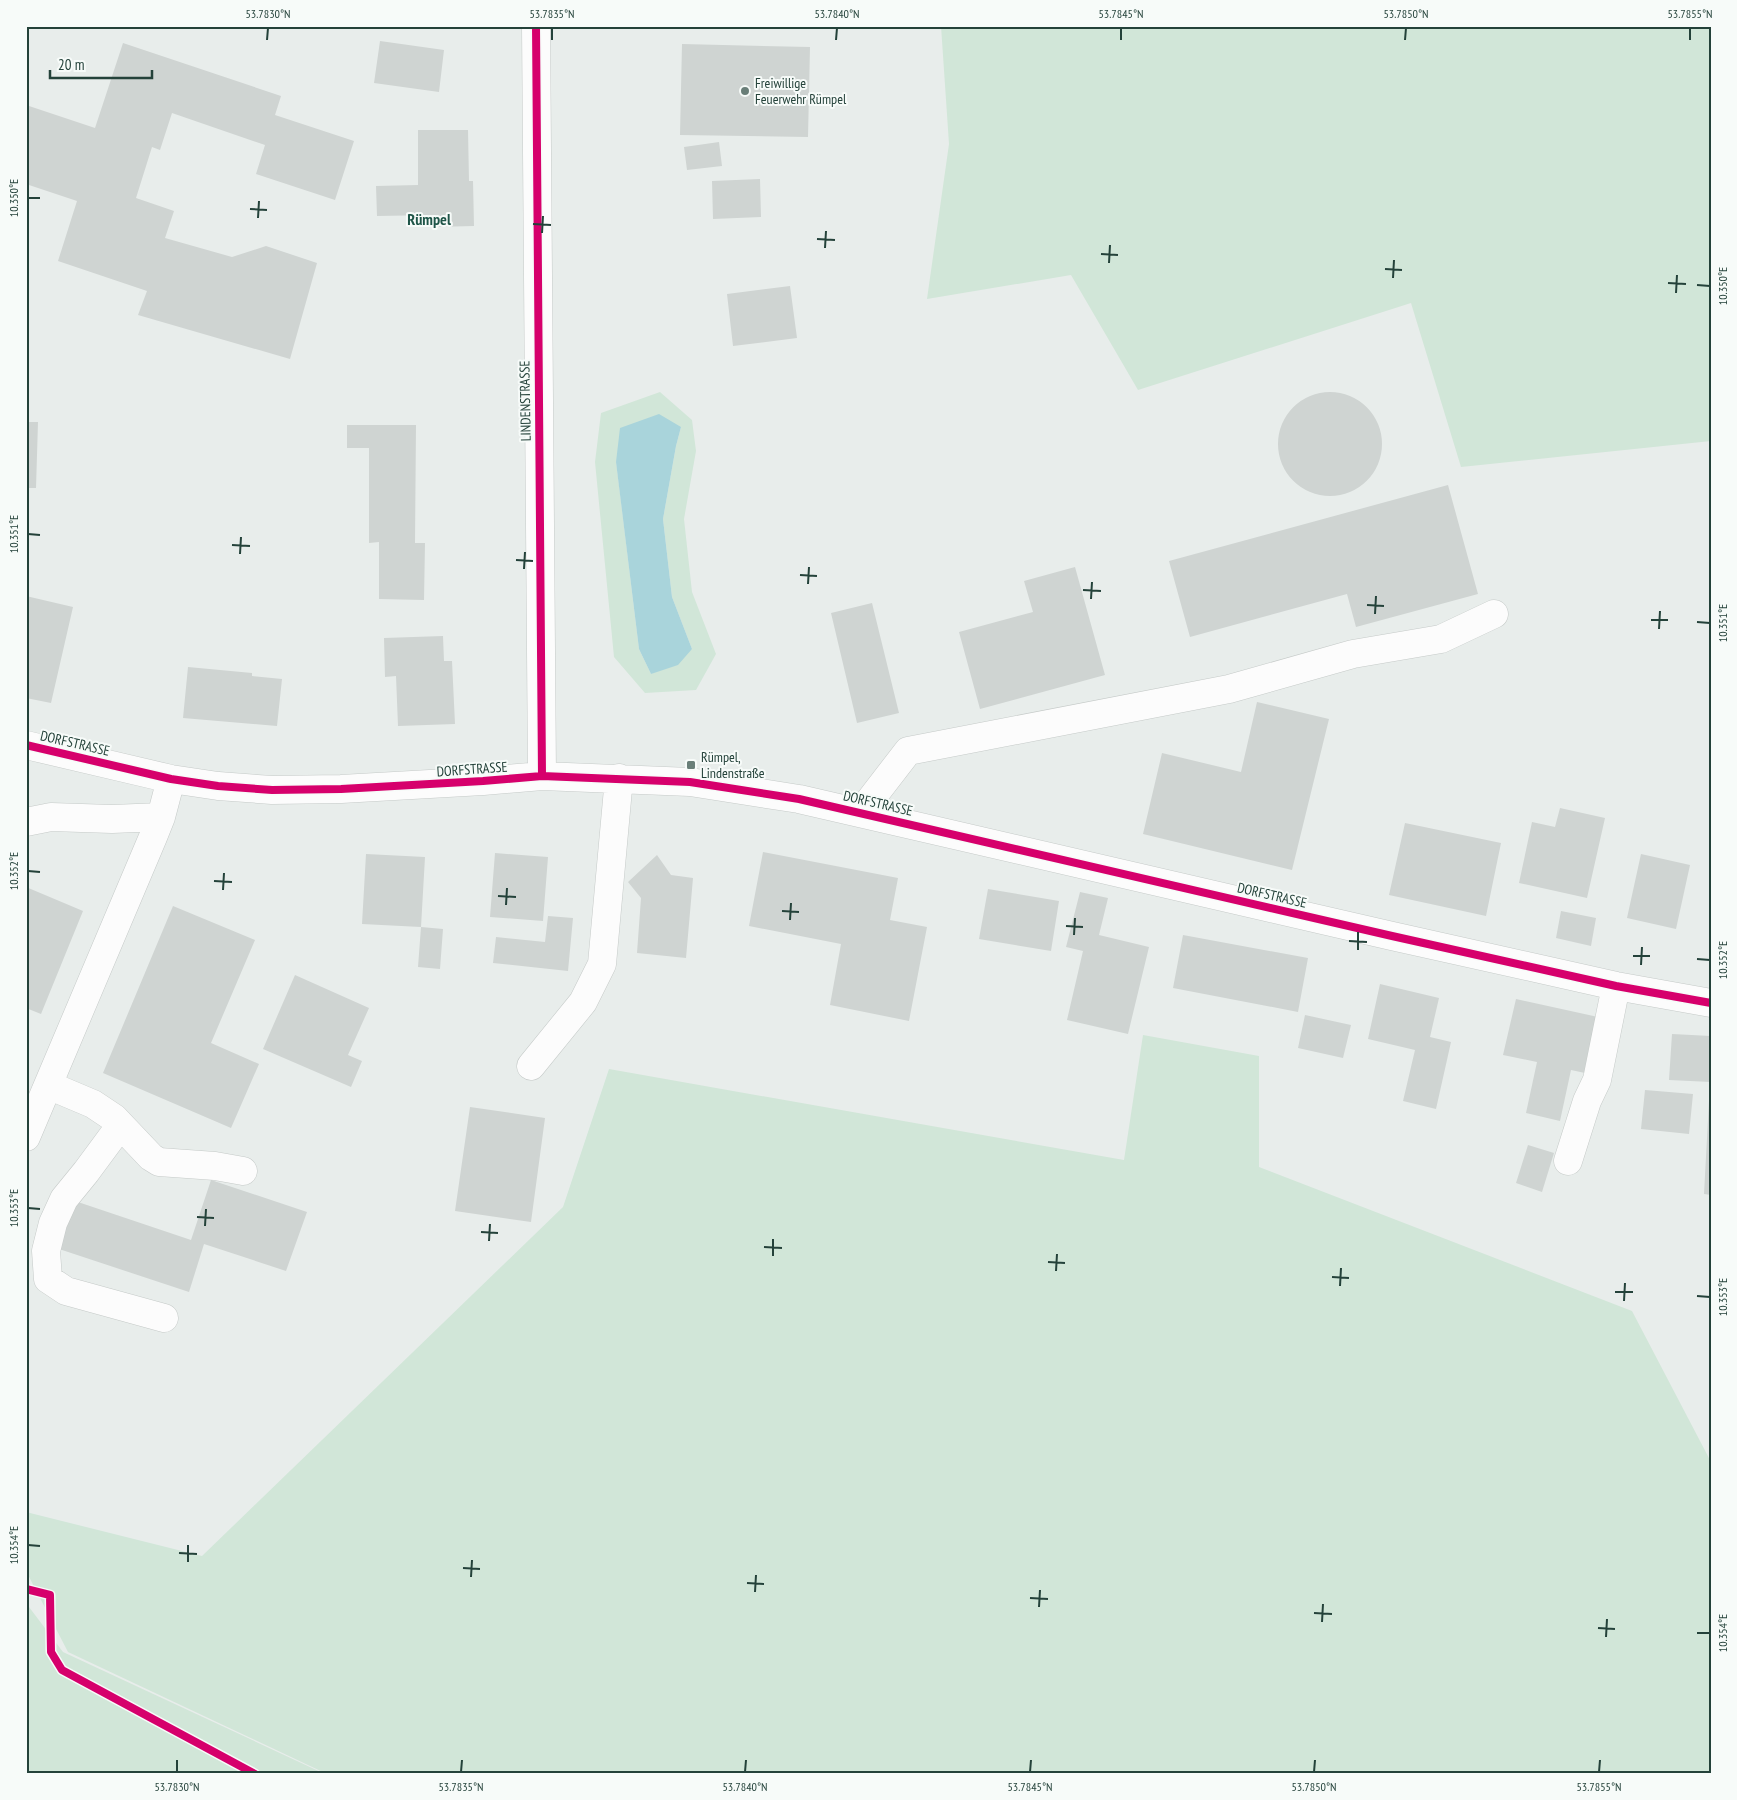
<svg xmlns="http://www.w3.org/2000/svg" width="1737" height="1800" viewBox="0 0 1737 1800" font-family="'PT Sans Narrow',sans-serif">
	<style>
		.green { fill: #d1e6d8; fill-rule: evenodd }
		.water { fill: #a9d4db }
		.building { fill: #cfd4d2 }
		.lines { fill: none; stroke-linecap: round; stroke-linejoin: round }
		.minor-casing { stroke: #c5cac8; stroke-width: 29 }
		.minor { stroke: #fcfcfc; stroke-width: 28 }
		.cycleway-casing { stroke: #f7fbf9; stroke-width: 11 }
		.cycleway { stroke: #d6006c; stroke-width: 8 }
		.ticks { fill: none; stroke: #24423a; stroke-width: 2 }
		.poi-dot { fill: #697e78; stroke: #f7fbf9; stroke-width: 2 }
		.labels { text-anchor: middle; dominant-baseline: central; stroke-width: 4; stroke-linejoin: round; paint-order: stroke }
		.poi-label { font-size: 14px; fill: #24423a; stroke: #f7fbf9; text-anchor: start }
		.street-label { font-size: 14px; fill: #24423a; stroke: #f7fbf9 }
		.quarter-label { font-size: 16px; font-weight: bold; fill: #1f5548; stroke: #f7fbf9 }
		.neatline { fill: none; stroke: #24423a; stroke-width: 2 }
		.ticks-label { font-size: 12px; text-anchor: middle; fill: #24423a }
	</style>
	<rect width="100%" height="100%" fill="#e8edeb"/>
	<path class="green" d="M941,26H1711V441L1461,467L1411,303L1138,390L1071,275L927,299L949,144Z
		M660,392L692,420L696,451L684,519L692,592L716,654L696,690L645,693L614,657L595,462L601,413ZM681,427L676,446L663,519L672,597L692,649L651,674L639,649L616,461Z
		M1143,1035L1259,1056V1167L1632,1311L1711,1462V1774H327L68,1652L26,1571V1512L202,1556L563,1207L609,1069L1124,1160Z
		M26,1603L63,1652L325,1774H26Z"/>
	<path class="water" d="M659,414L681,427L676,446L663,519L672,597L692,649L678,665L651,674L639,649L616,462L620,428Z"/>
	<path class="building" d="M380,41L444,50L439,92L374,83Z
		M123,43L281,96L275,115L354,141L335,200L256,174L265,145L172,113L160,150L152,147L136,198L174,211L165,238L232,257L266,246L317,263L290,359L138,315L147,291L58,261L77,201L26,184V105L95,128Z
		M682,44L810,47L808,137L680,135Z
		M418,130H468L469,181H473L474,226L434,227V215L377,216L376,186L418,185Z
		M719,142L722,166L687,170L684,147Z
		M760,179L761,217L713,219L712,181Z
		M790,286L797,338L733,346L727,294Z
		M1278 444a52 52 0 1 1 104 0a52 52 0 1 1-104 0Z
		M26,422H38L36,488H26Z
		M347,425H416L415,543H425L424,600L379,599V542L369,543V448H347Z
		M1448,485L1478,594L1356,627L1347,594L1190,637L1169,561Z
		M1075,567L1105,675L980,709L959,632L1033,612L1024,581Z
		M26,596L73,607L51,703L26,698Z
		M872,603L899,713L857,723L831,613Z
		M443,636L444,661H452L455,724L398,726L396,676L385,677L384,638Z
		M188,667L252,673V676L282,679L277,726L183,718Z
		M1257,702L1329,719L1292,870L1143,834L1162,753L1241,772Z
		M1560,808L1605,818L1587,898L1519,883L1532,822L1555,827Z
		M1405,823L1501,843L1486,916L1389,895Z
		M763,852L898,878L890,920L927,927L909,1021L830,1005L841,944L749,926Z
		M495,853L548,857L543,921L490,917Z
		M366,854L425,857L421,927L443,929L440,969L418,967L421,927L362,924Z
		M1641,854L1690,865L1676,929L1627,918Z
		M657,855L671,875L693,878L686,958L637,953L641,898L628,882Z
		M26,887L83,911L41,1014L26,1008Z
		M988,889L1059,901L1051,951L979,939Z
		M1080,892L1108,898L1099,935L1149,947L1128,1034L1067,1020L1083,951L1066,947Z
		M173,906L255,940L211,1043L259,1064L231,1128L103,1073Z
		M1561,911L1596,918L1591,946L1556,938Z
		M548,916L573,918L568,971L493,963L496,937L545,942Z
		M1183,935L1308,958L1298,1012L1173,988Z
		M295,975L369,1008L348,1055L362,1061L351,1087L263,1049Z
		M1380,984L1439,998L1430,1037L1451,1042L1436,1109L1403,1101L1415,1050L1368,1039Z
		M1516,999L1598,1017L1585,1073L1571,1070L1560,1121L1526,1113L1537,1062L1503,1055Z
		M1305,1015L1351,1025L1343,1058L1298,1048Z
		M1672,1034L1711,1036V1082L1669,1080Z
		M1645,1090L1693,1094L1689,1134L1641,1129Z
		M1709,1101H1711V1195L1704,1194Z
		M470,1107L545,1118L531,1222L455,1211Z
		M1528,1145L1554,1153L1542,1192L1516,1183Z
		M211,1180L307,1212L286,1271L204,1244L189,1292L56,1248L72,1200L191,1240Z"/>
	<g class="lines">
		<defs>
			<path id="minor" d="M536,26L542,776
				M26,745L171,779L218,786L272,790L341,789L483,781L542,776L690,782L799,799L1392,936L1616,986L1711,1003
				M861,812L908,751L1229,689L1353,654L1441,639L1494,614
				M26,822L51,817L112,819L161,817
				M531,1066L583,1002L602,964L619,778
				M48,1085L93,1104L114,1118L151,1157L159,1162L215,1166L243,1171
				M120,1126L86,1172L64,1199L53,1223L46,1251L48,1279L66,1291L164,1318
				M26,1137L153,837L161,817L171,779
				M1568,1161L1587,1101L1597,1080L1616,986"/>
		</defs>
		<use href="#minor" class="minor-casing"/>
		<use href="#minor" class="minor"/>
		<defs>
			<path id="cycleway" d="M536,26L542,776
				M26,745L171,779L218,786L272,790L341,789L483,781L542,776L690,782L799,799L1392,936L1616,986L1711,1003
				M26,1589L50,1595L51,1652L62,1670L255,1774"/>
		</defs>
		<use href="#cycleway" class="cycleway-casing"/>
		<use href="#cycleway" class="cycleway"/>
	</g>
	<path class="ticks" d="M267,40L268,28M552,40V28M836,40L837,28M1121,40V28M1405,40L1406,28M1690,40V28M28,198H40M250,209L267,210M258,218L259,201M533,224L551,225M542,233L543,216M817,239L835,240M825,248L826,231M1101,254L1118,255M1109,263L1110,245M1385,269L1402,270M1393,278L1394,260M1668,283L1686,284M1697,285L1710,286M1676,293L1677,275M28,534L40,535M232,545L250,546M240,554L241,537M516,560L533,561M524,569L525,552M800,575L817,576M808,584L809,567M1083,590L1101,591M1091,599L1092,582M1367,605L1384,606M1375,614L1376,596M1651,620H1668M1697,622L1710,623M1659,629L1660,611M28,871L40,872M214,881L232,882M223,890L224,873M498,896L516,897M506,905L507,888M782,911L799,912M790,920L791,903M1066,926L1083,927M1074,935L1075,918M1349,941L1367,942M1358,950V932M1633,956H1650M1697,959L1710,960M1641,965L1642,947M28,1208L40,1209M197,1217L214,1218M205,1226L206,1209M481,1232L498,1233M489,1241L490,1224M764,1247L782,1248M773,1256V1239M1048,1262L1065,1263M1056,1271L1057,1254M1332,1277L1349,1278M1340,1286L1341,1268M1615,1292H1633M1697,1296L1710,1297M1624,1301L1625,1283M28,1545L40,1546M179,1553L197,1554M188,1562V1545M463,1568L480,1569M471,1577L472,1560M747,1583L764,1584M755,1592L756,1575M1030,1598L1048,1599M1039,1607L1040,1590M1314,1613L1332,1614M1322,1622L1323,1604M1598,1628L1615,1629M1697,1633H1710M1606,1637L1607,1619M177,1772V1760M461,1772L462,1760M745,1772L746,1760M1030,1772L1031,1760M1314,1772L1315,1760M1599,1772L1600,1760"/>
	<g class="poi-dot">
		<circle cx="745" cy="91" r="5"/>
		<rect x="686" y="760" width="10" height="10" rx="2.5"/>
	</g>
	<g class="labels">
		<g class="poi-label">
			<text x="755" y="83">Freiwillige<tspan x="755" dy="16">Feuerwehr Rümpel</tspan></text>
			<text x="701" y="757">Rümpel,<tspan x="701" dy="16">Lindenstraße</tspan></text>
		</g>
		<g class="street-label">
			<text transform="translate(525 401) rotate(-91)">LINDENSTRASSE</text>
			<text transform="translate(75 743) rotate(13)">DORFSTRASSE</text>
			<text transform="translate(472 769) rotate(-4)">DORFSTRASSE</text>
			<text transform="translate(878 803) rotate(13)">DORFSTRASSE</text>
			<text transform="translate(1272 895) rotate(13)">DORFSTRASSE</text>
		</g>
		<g class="quarter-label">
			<text x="429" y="219">Rümpel</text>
		</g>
	</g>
	<rect width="1737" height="1800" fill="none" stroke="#f7fbf9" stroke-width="55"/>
	<path d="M50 70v8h102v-8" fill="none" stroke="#24423a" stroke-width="2.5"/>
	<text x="58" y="70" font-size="15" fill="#24423a" stroke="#f7fbf9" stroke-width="4" paint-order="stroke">20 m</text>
	<rect x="28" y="28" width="1682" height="1744" class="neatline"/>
	<g class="ticks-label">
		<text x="268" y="18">53.7830°N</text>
		<text x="552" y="18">53.7835°N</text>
		<text x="837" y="18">53.7840°N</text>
		<text x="1121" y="18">53.7845°N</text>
		<text x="1406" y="18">53.7850°N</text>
		<text x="1690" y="18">53.7855°N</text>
		<text transform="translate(14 198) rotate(-90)" y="4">10.350°E</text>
		<text transform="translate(1723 286) rotate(-90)" y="4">10.350°E</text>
		<text transform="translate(14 534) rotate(-90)" y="4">10.351°E</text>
		<text transform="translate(1723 623) rotate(-90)" y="4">10.351°E</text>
		<text transform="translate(14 871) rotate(-90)" y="4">10.352°E</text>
		<text transform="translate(1723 960) rotate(-90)" y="4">10.352°E</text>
		<text transform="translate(14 1208) rotate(-90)" y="4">10.353°E</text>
		<text transform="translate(1723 1297) rotate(-90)" y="4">10.353°E</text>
		<text transform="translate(14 1545) rotate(-90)" y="4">10.354°E</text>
		<text transform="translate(1723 1633) rotate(-90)" y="4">10.354°E</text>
		<text x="177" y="1791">53.7830°N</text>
		<text x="461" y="1791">53.7835°N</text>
		<text x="745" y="1791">53.7840°N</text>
		<text x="1030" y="1791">53.7845°N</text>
		<text x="1314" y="1791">53.7850°N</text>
		<text x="1599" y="1791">53.7855°N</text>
	</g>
</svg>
